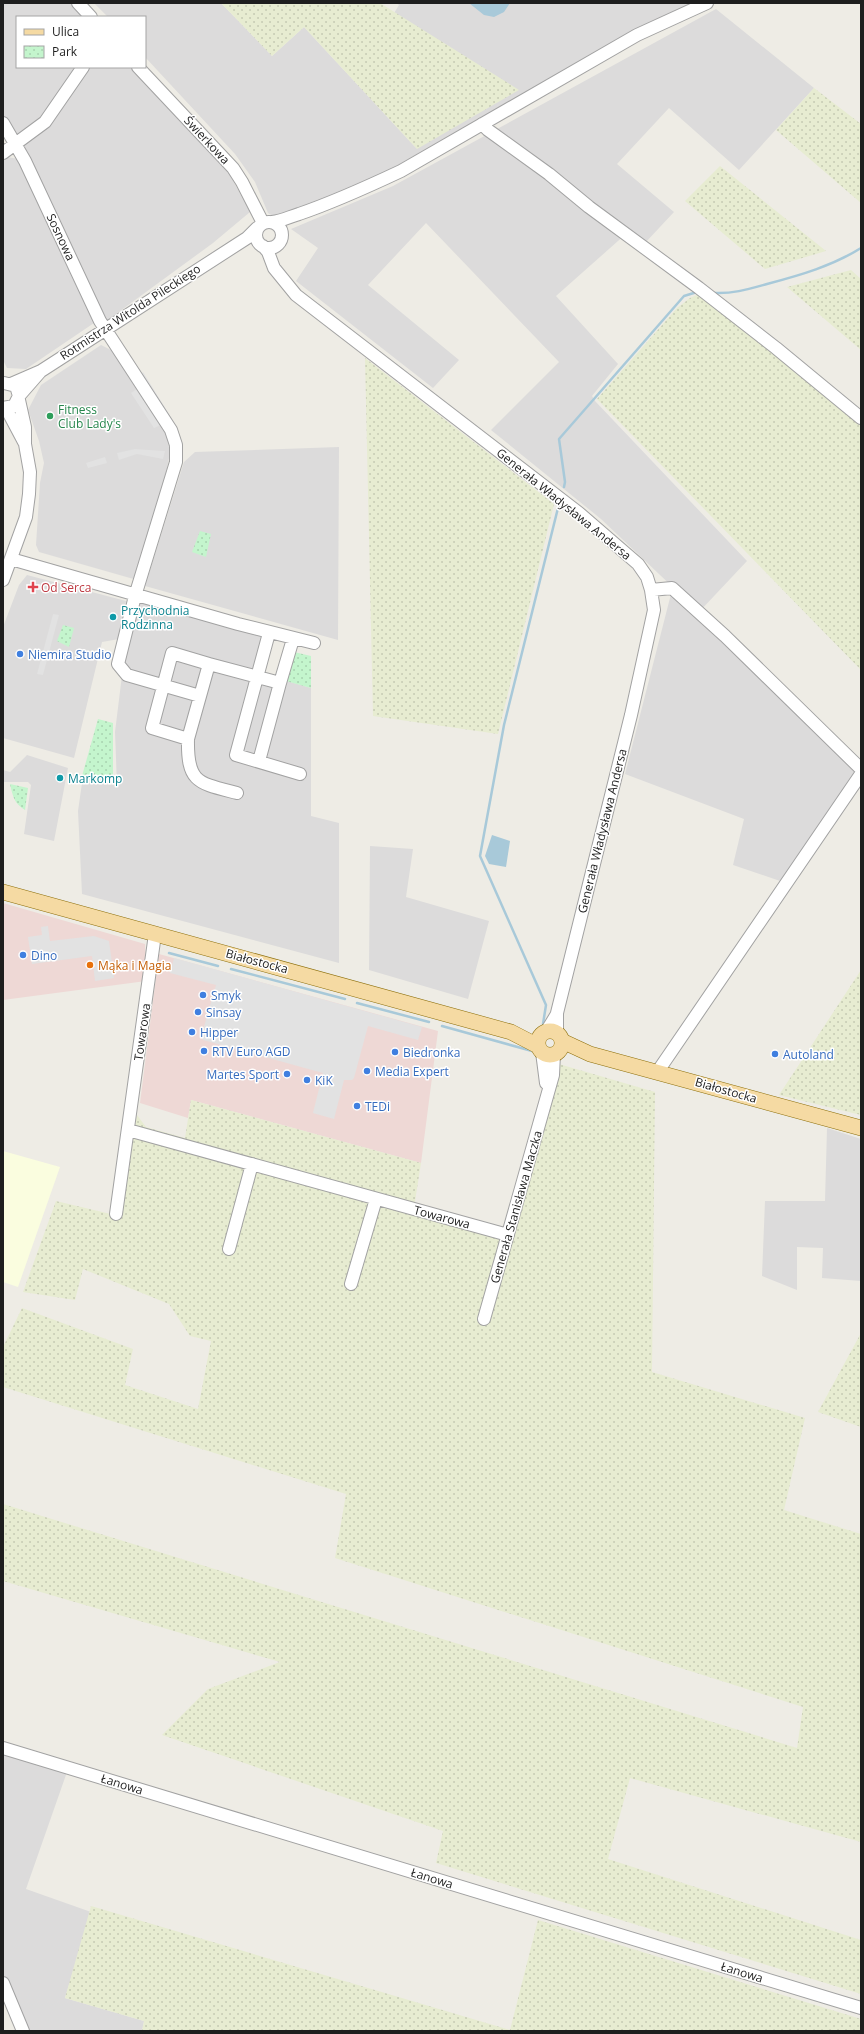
<svg xmlns="http://www.w3.org/2000/svg" width="864" height="2034" viewBox="0 0 864 2034" font-family="'Open Sans',sans-serif">
	<style>
		.residential { fill: #dcdbdb }
		.commercial { fill: #eed8d5 }
		.education { fill: #fafddf }
		.farmland { fill: url(#farmland-dots) }
		.park { fill: url(#park-dots) }
		.parking { fill: #e2e2e2 }
		.water { fill: #a8c9d9 }
		.lines { fill: none; stroke-linecap: round; stroke-linejoin: round }
		.stream { stroke: #a8c9d9; stroke-width: 2.5 }
		.minor-casing { stroke: #a2a2a2; stroke-width: 14 }
		.major-casing { stroke: #8d6f0b; stroke-width: 16 }
		.minor { stroke: #fff; stroke-width: 12 }
		.major { stroke: #f5daa3; stroke-width: 15 }
		.leisure-dot { fill: #2e9e5b; stroke: #fff; stroke-width: 1.5 }
		.health-dot { fill: #e0444e; stroke: #fff; stroke-width: 1.5 }
		.culture-dot { fill: #0f9aa8; stroke: #fff; stroke-width: 1.5 }
		.shop-dot { fill: #3f7fe0; stroke: #fff; stroke-width: 1.5 }
		.food-dot { fill: #e8710a; stroke: #fff; stroke-width: 1.5 }
		.labels { text-anchor: middle; dominant-baseline: central; stroke-width: 3; stroke-linejoin: round; paint-order: stroke }
		.street-label { font-size: 12px; fill: #1e1e1e; stroke: #fff }
		.leisure-label { font-size: 12px; fill: #27864d; stroke: #fff; text-anchor: start }
		.health-label { font-size: 12px; fill: #be3a42; stroke: #fff; text-anchor: start }
		.culture-label { font-size: 12px; fill: #0d838f; stroke: #fff; text-anchor: start }
		.shop-label { font-size: 12px; fill: #366cbe; stroke: #fff; text-anchor: start }
		.food-label { font-size: 12px; fill: #c56008; stroke: #fff; text-anchor: start }
	</style>
	<defs>
		<pattern id="farmland-dots" width="8" height="8" patternUnits="userSpaceOnUse"><rect width="8" height="8" fill="#e7ecd1"/><path d="M2 2h.1M6 6h.1" fill="none" stroke="#c6cab3" stroke-width="1.8" stroke-linecap="round"/></pattern>
		<pattern id="park-dots" width="8" height="8" patternUnits="userSpaceOnUse"><rect width="8" height="8" fill="#c4f5cd"/><path d="M2 2h.1M6 6h.1" fill="none" stroke="#a8d2b0" stroke-width="1.8" stroke-linecap="round"/></pattern>
	</defs>
	<rect width="100%" height="100%" fill="#eeece5"/>
	<path class="residential" d="M3,3H71L84,17H17V67H131L229,173L250,212L213,243L105,322L25,151L3,115Z
		M94,3H221L272,56L304,27L417,149L358,72L399,5L396,3H692L623,36L384,173L348,189L276,218L268,213L255,182L235,154L145,57V17H108Z
		M716,9L814,88L739,170L669,108L617,164L674,212L645,243L627,233L556,296L618,364L592,396L595,401L747,561L699,612L601,519L491,430L559,362L426,223L368,285L459,360L433,388L296,281L318,248L291,229L393,186Z
		M7,157L19,159L94,323L26,369L7,368L3,360V160Z
		M101,345L115,352L167,434L170,453L163,489L137,580L39,552L36,545L40,483L44,463L39,441L28,410L41,385Z
		M339,447L338,640L145,586L184,462L195,452Z
		M27,575L126,601L119,639L102,642L74,758L3,738V627L19,585Z
		M671,594L859,770L783,882L733,865L744,819L625,774Z
		M139,602L264,636L256,672L311,688V816L339,823V963L82,894L78,811L82,783L117,785L115,732L124,659Z
		M27,755L68,768L54,841L24,834L31,785L28,782H3V770L10,772Z
		M370,846L413,849L406,897L489,921L468,999L369,970Z
		M827,1128L861,1139V1281L822,1278L823,1248L797,1247V1290L762,1276L765,1201H825Z
		M3,1753L67,1772L26,1889L91,1912L65,1998L144,2021L142,2031H27L3,1974Z"/>
	<path class="commercial" d="M3,903L145,944L146,981L3,1000Z
		M159,954L438,1031L421,1163L191,1100L188,1118L140,1103Z"/>
	<path class="education" d="M3,1151L60,1167L18,1287L3,1282Z"/>
	<path class="farmland" d="M221,3H380L519,90L417,149L304,27L272,56Z
		M814,88L861,124V203L776,130Z
		M720,166L826,251L765,269L685,201Z
		M851,270L861,279V350L787,287Z
		M699,294L839,404L861,426V670L597,399L677,308L690,298Z
		M365,358L554,504L498,734L373,716Z
		M861,970V1115L779,1095Z
		M552,1062L655,1092L652,1372L805,1418L784,1510L861,1534V1842L630,1778L608,1859L861,1940V1994L436,1863L443,1831L162,1735L208,1689L280,1662L3,1581V1504L797,1748L803,1707L335,1558L346,1494L3,1387V1347L22,1308L133,1349L125,1385L198,1409L211,1341L190,1336L169,1304L83,1269L75,1300L23,1292L56,1201L119,1216L137,1115L146,1127L185,1138L191,1100L421,1163L413,1214L507,1240Z
		M861,1333V1427L818,1412Z
		M91,1906L510,2030L538,1920L861,2019V2031H142L144,2021L65,1998Z"/>
	<path class="park" d="M200,531L211,534L206,557L192,552Z
		M63,625L74,628L69,647L57,641Z
		M294,652L311,656V688L286,681Z
		M98,719L113,723V777L82,776Z
		M10,784L28,788L25,810C14,803 13,797 10,784Z"/>
	<path class="parking" d="M143,372L172,419L170,426L139,377Z
		M137,389L161,425L154,428L131,393Z
		M135,449L165,451L163,459L137,454L119,460L117,453Z
		M105,457L107,463L88,468L86,463Z
		M53,614L59,615L43,675L37,674Z
		M48,926L50,941L94,936L109,941L114,978L95,981L92,956L32,964L28,937L42,935L41,927Z
		M174,958L422,1027L418,1040L368,1026L354,1078L352,1080H344L334,1119L313,1113L323,1073L203,1040L201,1037L216,985L170,973Z"/>
	<path class="water" d="M469,3H510L504,12L494,17L484,15Z
		M492,835L510,841L506,867L489,864L485,856Z"/>
	<g class="lines">
		<path class="stream" d="M714,293C733,294 749,289 767,284C801,275 832,266 861,248
			M564,487L565,482L559,439L684,296L697,292
			M169,953L218,966
			M231,969L345,999
			M357,1003L429,1022
			M543,1024L546,1005L480,856L504,725L558,508
			M442,1026L532,1051"/>
		<defs>
			<path id="minor" d="M78,3L91,17
				M138,67L233,168L242,182L263,223
				M3,123L25,161L100,321L171,430L176,445V462L135,596L118,664L127,675L200,696
				M482,124L488,130L549,174L589,207L699,288L776,348L861,418
				M3,153L45,122L83,67
				M272,222C282,221 289,217 299,214C334,202 367,187 401,171L637,35L707,3
				M256 235a13 13 0 1 1 26 0a13 13 0 1 1-26 0Z
				M263,246L268,252L274,268L296,295L579,513L638,564L647,577L651,590L654,610L631,715L557,1013V1033
				M11,384L41,371L247,238L257,228
				M19,396L40,372
				M3,408L14,406L19,396L16,386L4,383
				M6,408L24,442
				M11,559L238,624L314,643
				M3,580L26,517L29,494L30,472L25,444V427L19,400
				M651,590L672,588L725,636L861,769
				M269,633L236,755L300,774
				M172,653L209,664L188,739L152,728Z
				M209,664L280,683L259,761
				M280,683L293,639
				M188,739C187,783 198,783 237,793
				M546,1032L557,1014
				M542,1052L546,1083
				M658,1071L861,774
				M128,1130L508,1235
				M116,1214L155,934
				M229,1249L252,1164
				M351,1284L376,1199
				M484,1319L553,1075L554,1054
				M3,1748L861,2008
				M3,1983L23,2031"/>
			<path id="major" d="M3,892L511,1032L538,1046
				M538 1043a12 12 0 1 1 24 0a12 12 0 1 1-24 0Z
				M562,1041L590,1054L861,1128"/>
		</defs>
		<use href="#minor" class="minor-casing"/>
		<use href="#major" class="major-casing"/>
		<use href="#minor" class="minor"/>
		<use href="#major" class="major"/>
	</g>
	<circle class="leisure-dot" cx="50" cy="416" r="4"/>
	<path class="health-dot" d="M31 581h4v4h4v4h-4v4h-4v-4h-4v-4h4z"/>
	<g class="culture-dot">
		<circle cx="113" cy="617" r="4"/>
		<circle cx="60" cy="778" r="4"/>
	</g>
	<g class="shop-dot">
		<circle cx="20" cy="654" r="4"/>
		<circle cx="23" cy="955" r="4"/>
		<circle cx="203" cy="995" r="4"/>
		<circle cx="198" cy="1012" r="4"/>
		<circle cx="192" cy="1032" r="4"/>
		<circle cx="204" cy="1051" r="4"/>
		<circle cx="395" cy="1052" r="4"/>
		<circle cx="775" cy="1054" r="4"/>
		<circle cx="367" cy="1071" r="4"/>
		<circle cx="287" cy="1074" r="4"/>
		<circle cx="307" cy="1080" r="4"/>
		<circle cx="357" cy="1106" r="4"/>
	</g>
	<circle class="food-dot" cx="90" cy="965" r="4"/>
	<g class="labels">
		<g class="street-label">
			<text transform="translate(207 140) rotate(47)">Świerkowa</text>
			<text transform="translate(61 237) rotate(65)">Sosnowa</text>
			<text transform="translate(130 312) rotate(-33)">Rotmistrza Witolda Pileckiego</text>
			<text transform="translate(564 504) rotate(39)">Generała Władysława Andersa</text>
			<text transform="translate(602 831) rotate(-76)">Generała Władysława Andersa</text>
			<text transform="translate(257 961) rotate(15)">Białostocka</text>
			<text transform="translate(142 1032) rotate(-82)">Towarowa</text>
			<text transform="translate(726 1090) rotate(16)">Białostocka</text>
			<text transform="translate(516 1207) rotate(-74)">Generała Stanisława Maczka</text>
			<text transform="translate(442 1217) rotate(15)">Towarowa</text>
			<text transform="translate(122 1784) rotate(17)">Łanowa</text>
			<text transform="translate(432 1878) rotate(17)">Łanowa</text>
			<text transform="translate(742 1972) rotate(17)">Łanowa</text>
		</g>
		<g class="leisure-label">
			<text x="58" y="409">Fitness<tspan x="58" dy="14">Club Lady's</tspan></text>
		</g>
		<g class="health-label">
			<text x="41" y="587">Od Serca</text>
		</g>
		<g class="culture-label">
			<text x="121" y="610">Przychodnia<tspan x="121" dy="14">Rodzinna</tspan></text>
			<text x="68" y="778">Markomp</text>
		</g>
		<g class="shop-label">
			<text x="28" y="654">Niemira Studio</text>
			<text x="31" y="955">Dino</text>
			<text x="211" y="995">Smyk</text>
			<text x="206" y="1012">Sinsay</text>
			<text x="200" y="1032">Hipper</text>
			<text x="212" y="1051">RTV Euro AGD</text>
			<text x="403" y="1052">Biedronka</text>
			<text x="783" y="1054">Autoland</text>
			<text x="375" y="1071">Media Expert</text>
			<text x="279" y="1074" text-anchor="end">Martes Sport</text>
			<text x="315" y="1080">KiK</text>
			<text x="365" y="1106">TEDi</text>
		</g>
		<g class="food-label">
			<text x="98" y="965">Mąka i Magia</text>
		</g>
	</g>
	<rect width="864" height="2034" fill="none" stroke="#1e1e1e" stroke-width="8"/>
	<rect x="16" y="16" width="130" height="52" fill="#ffffff" stroke="#a5a5a5"/>
	<rect x="24" y="29" width="20" height="6" fill="#f5daa3" stroke="#a5a5a5"/>
	<text x="52" y="36" font-size="12" fill="#1e1e1e">Ulica</text>
	<rect x="24" y="46" width="20" height="12" fill="url(#park-dots)" stroke="#a5a5a5"/>
	<text x="52" y="56" font-size="12" fill="#1e1e1e">Park</text>
</svg>
